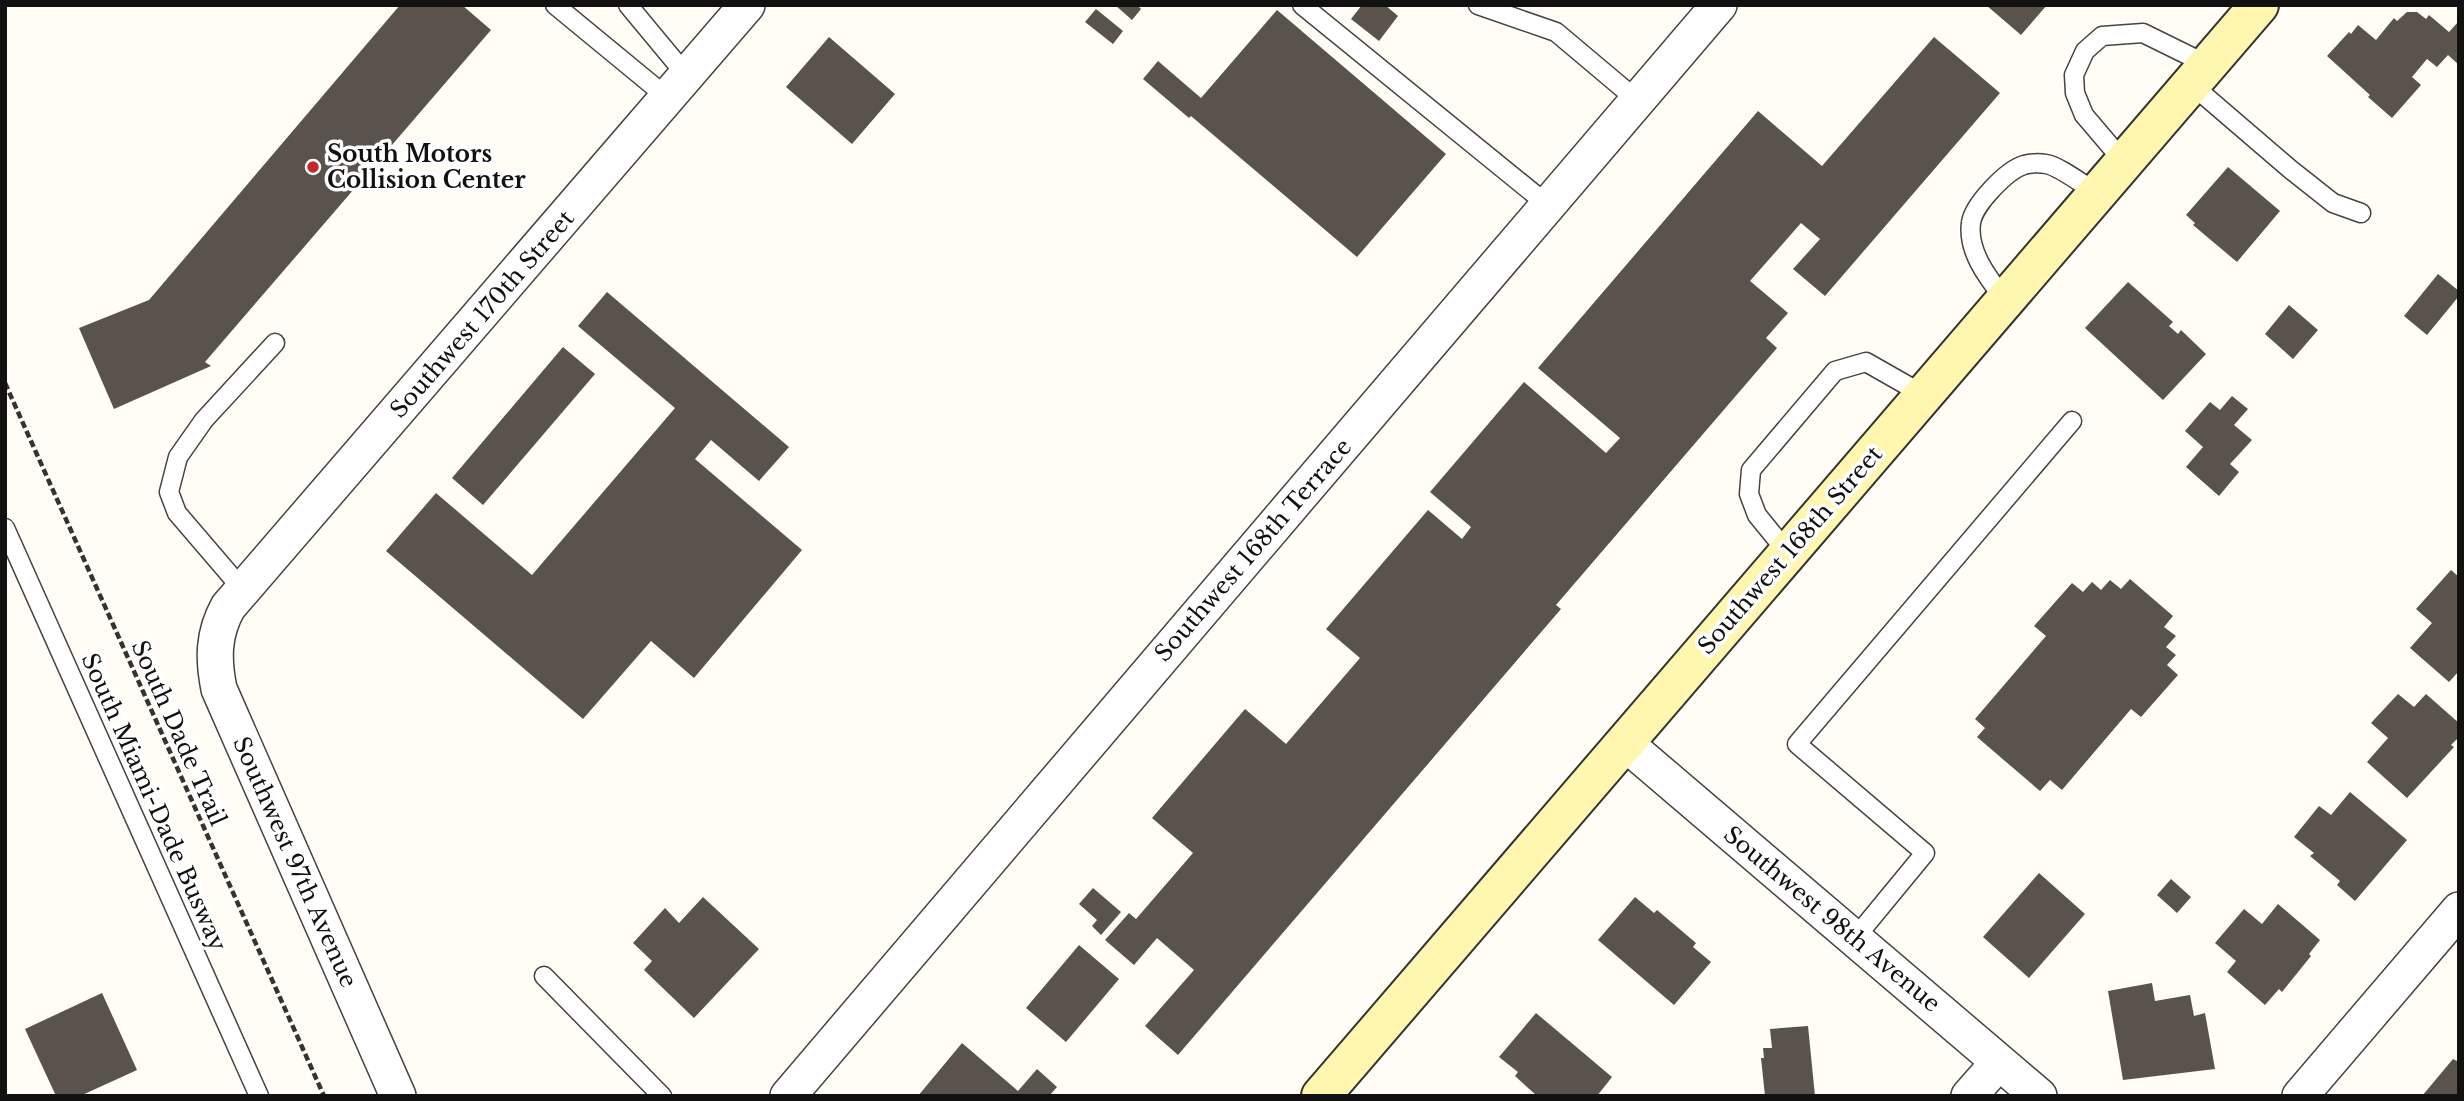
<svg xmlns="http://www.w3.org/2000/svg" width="2464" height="1101" viewBox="0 0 2464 1101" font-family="'Libre Baskerville',serif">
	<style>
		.building { fill: #5a524d }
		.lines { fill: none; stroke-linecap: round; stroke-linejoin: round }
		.lane-casing { stroke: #444; stroke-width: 21 }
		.street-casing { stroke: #444; stroke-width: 38 }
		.secondary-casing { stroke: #333; stroke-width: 42 }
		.path { stroke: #333; stroke-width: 4.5; stroke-dasharray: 7 3.5; stroke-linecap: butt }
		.lane { stroke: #fff; stroke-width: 18 }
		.street { stroke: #fff; stroke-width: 35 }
		.secondary { stroke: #fff6b0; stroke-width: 38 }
		.poi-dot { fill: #c4262e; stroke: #fff; stroke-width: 2.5 }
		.labels { text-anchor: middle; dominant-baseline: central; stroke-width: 7; stroke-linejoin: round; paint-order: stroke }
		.poi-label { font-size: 23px; font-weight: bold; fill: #111; stroke: #fff; text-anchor: start }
		.street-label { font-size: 23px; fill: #111; stroke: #fff }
	</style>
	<rect width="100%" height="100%" fill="#fffdf5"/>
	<path class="building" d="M400,5H462L491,30L205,362L211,366L114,409L79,328L149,300Z
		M1115,5H1137L1141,9L1132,20Z
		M1362,5H1385L1398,16L1379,41L1351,19Z
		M1986,5H2047L2021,35Z
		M1096,9L1123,31L1113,44L1085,22Z
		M1277,10L1446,154L1357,257L1191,116L1189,118L1143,79L1158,61L1201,98Z
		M2407,12H2417L2426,19L2429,15L2449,32L2459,21V65L2448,55L2437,67L2427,59L2412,77L2421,85L2392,118L2368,97L2370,95L2327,56L2349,32L2351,34L2358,25L2376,40L2394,18L2397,21Z
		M829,37L895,94L852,144L786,87Z
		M1934,37L2000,93L1825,296L1793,269L1820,239L1801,223L1750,281L1788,313L1766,338L1777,348L1556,605L1561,609L1178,1055L1145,1026L1194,970L1157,938L1134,965L1105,940L1129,913L1136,919L1193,853L1152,818L1245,709L1286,744L1360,658L1326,629L1428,510L1462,539L1471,527L1430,492L1524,382L1606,453L1620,438L1538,368L1758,111L1822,166Z
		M2228,167L2280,211L2237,262L2193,225L2195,223L2186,215Z
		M2438,274L2459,291V296L2427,335L2404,316Z
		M2128,282L2173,322L2169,326L2178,334L2181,330L2206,354L2163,400L2085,328Z
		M607,292L789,447L759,481L711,440L695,459L802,550L694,678L651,641L583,719L386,551L436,493L532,575L675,408L578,326Z
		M2289,305L2318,330L2293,359L2265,334Z
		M563,347L595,374L483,505L452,478Z
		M2232,396L2248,409L2234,425L2252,440L2230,464L2239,472L2219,496L2186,467L2203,447L2185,431L2210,402L2220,410Z
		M2451,570L2459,577V671L2449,682L2410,648L2432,623L2416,609Z
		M2130,579L2173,616L2164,627L2176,636L2166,647L2176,655L2167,665L2178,675L2141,717L2131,709L2062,790L2050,780L2040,791L1977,737L1985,728L1975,719L2046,636L2034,626L2072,583L2083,592L2092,582L2101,590L2110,580L2121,589Z
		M2398,694L2414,707L2426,694L2459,723V737L2451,745L2454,747L2407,798L2367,762L2388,738L2371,723Z
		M2350,792L2407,840L2355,901L2337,885L2340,881L2310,856L2314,853L2294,837L2319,806L2331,815Z
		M2039,873L2085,914L2029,978L1983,937Z
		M2171,879L2191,897L2177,913L2157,895Z
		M1093,888L1121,912L1101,935L1092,926L1097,920L1079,904Z
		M703,897L759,949L694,1018L644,970L652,961L633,943L665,908L679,923Z
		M1635,897L1654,913L1657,910L1696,943L1693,947L1711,962L1674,1005L1598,940Z
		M2278,904L2320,940L2309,954L2311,956L2282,992L2279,989L2265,1005L2227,972L2236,961L2215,943L2244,909L2262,924Z
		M1079,945L1119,979L1066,1042L1026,1008Z
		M2152,983L2155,1001L2190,995L2194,1016L2205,1013L2215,1069L2123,1080L2108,991Z
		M102,993L137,1070L80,1096H56L25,1029Z
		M1536,1013L1612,1077L1597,1096H1537L1515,1076L1518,1072L1499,1057Z
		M1808,1026L1815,1096H1765L1761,1058H1764L1763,1048H1772L1770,1029Z
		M962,1043L1018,1091L1037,1069L1057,1087L1049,1096H918Z
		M2459,1058V1096H2422L2453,1059L2457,1061Z"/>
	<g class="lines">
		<defs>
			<path id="lane" d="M555,5L668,98
				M628,5L687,76
				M1302,5L1549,206
				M1478,5L1556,32L1638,101
				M2191,84L2290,169L2333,203L2361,213
				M2124,162L2084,115L2075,93L2074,75L2085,51L2102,36L2143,33L2208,65
				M2005,300C1989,279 1967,252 1971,223C1973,205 2007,170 2024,165C2029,163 2040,163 2046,164C2059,166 2085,186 2097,193
				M5,528L259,1096
				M1788,553L1757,515L1749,494L1751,470L1835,371L1866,362L1924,395
				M243,590L177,513L169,492L178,457L204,420L275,343
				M1855,938L1925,853L1797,744L2072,421
				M544,976L662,1096"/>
			<path id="street" d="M1625,743L2039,1096
				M398,1096L219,689C213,659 213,634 228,607L747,5
				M788,1096C1096,730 1410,370 1719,5
				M1969,1096L1999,1062
				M2300,1096L2459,910"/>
			<path id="secondary" d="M1321,1096L2259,5"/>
		</defs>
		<use href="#lane" class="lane-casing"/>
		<use href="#street" class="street-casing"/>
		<use href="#secondary" class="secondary-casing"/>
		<path class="path" d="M5,383L324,1096"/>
		<use href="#lane" class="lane"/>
		<use href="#street" class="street"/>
		<use href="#secondary" class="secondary"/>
	</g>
	<circle class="poi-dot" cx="313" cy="167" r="7"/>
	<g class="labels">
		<g class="poi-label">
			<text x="327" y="154">South Motors<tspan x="327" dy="26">Collision Center</tspan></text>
		</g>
		<g class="street-label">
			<text transform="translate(482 314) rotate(-49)">Southwest 170th Street</text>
			<text transform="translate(1253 550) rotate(-49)">Southwest 168th Terrace</text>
			<text transform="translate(1790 550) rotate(-49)">Southwest 168th Street</text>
			<text transform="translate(179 733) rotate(66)">South Dade Trail</text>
			<text transform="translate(154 802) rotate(66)">South Miami-Dade Busway</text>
			<text transform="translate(295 862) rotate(66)">Southwest 97th Avenue</text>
			<text transform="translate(1832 919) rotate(40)">Southwest 98th Avenue</text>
		</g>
	</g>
	<rect width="2464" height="1101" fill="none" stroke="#111111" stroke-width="14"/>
</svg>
